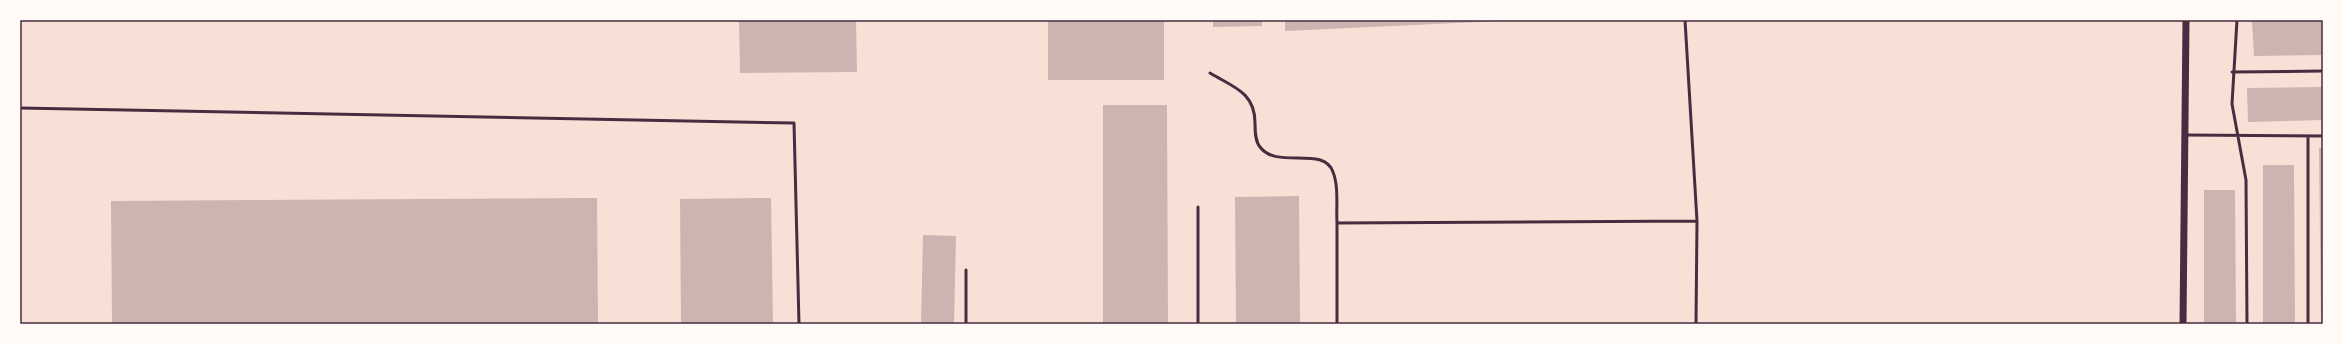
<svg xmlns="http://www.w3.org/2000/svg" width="2343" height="344" viewBox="0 0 2343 344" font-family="'Nunito Sans',sans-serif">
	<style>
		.building { fill: #ccb4b1 }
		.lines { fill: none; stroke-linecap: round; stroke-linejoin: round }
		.service { stroke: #4a2c40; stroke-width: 3 }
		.tertiary { stroke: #4a2c40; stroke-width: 7 }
		.neatline { fill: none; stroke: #4a2c40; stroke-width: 1.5 }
	</style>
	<rect width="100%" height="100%" fill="#f7e1d7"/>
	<path class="building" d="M739,20H856L857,72L740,73Z
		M1048,20H1164V80H1048Z
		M1213,20H1262V26L1213,27Z
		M1285,20H1500V21L1285,31Z
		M2317,20H2323V55L2254,56L2252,21Z
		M2323,87V120L2248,122L2247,88Z
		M1103,105H1167L1168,324H1103Z
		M2319,148H2323V324H2321Z
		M2263,165H2294L2295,324H2263Z
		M2204,190H2235L2236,324H2204Z
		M1299,196L1300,324H1236L1235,197Z
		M597,198L598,324H112L111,201Z
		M771,198L773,324H681L680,199Z
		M923,235L956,236L954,324H921Z"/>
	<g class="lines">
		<path class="service" d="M1685,20L1697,221L1696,324
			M2237,20L2232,104L2246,180L2247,324
			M2232,72L2323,71
			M1210,73C1233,87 1255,92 1255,123C1255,131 1255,141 1260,147C1277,170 1324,145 1333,172C1339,187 1336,207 1337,223
			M20,108L794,123L799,324
			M2185,135L2323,136
			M1198,207V324
			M966,270V324
			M1337,324V223L1697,221
			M2308,324V136"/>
		<path class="tertiary" d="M2183,324L2186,20"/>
	</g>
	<rect width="2343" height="344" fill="none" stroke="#fffaf5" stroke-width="42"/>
	<rect x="21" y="21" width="2301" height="302" class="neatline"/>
</svg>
